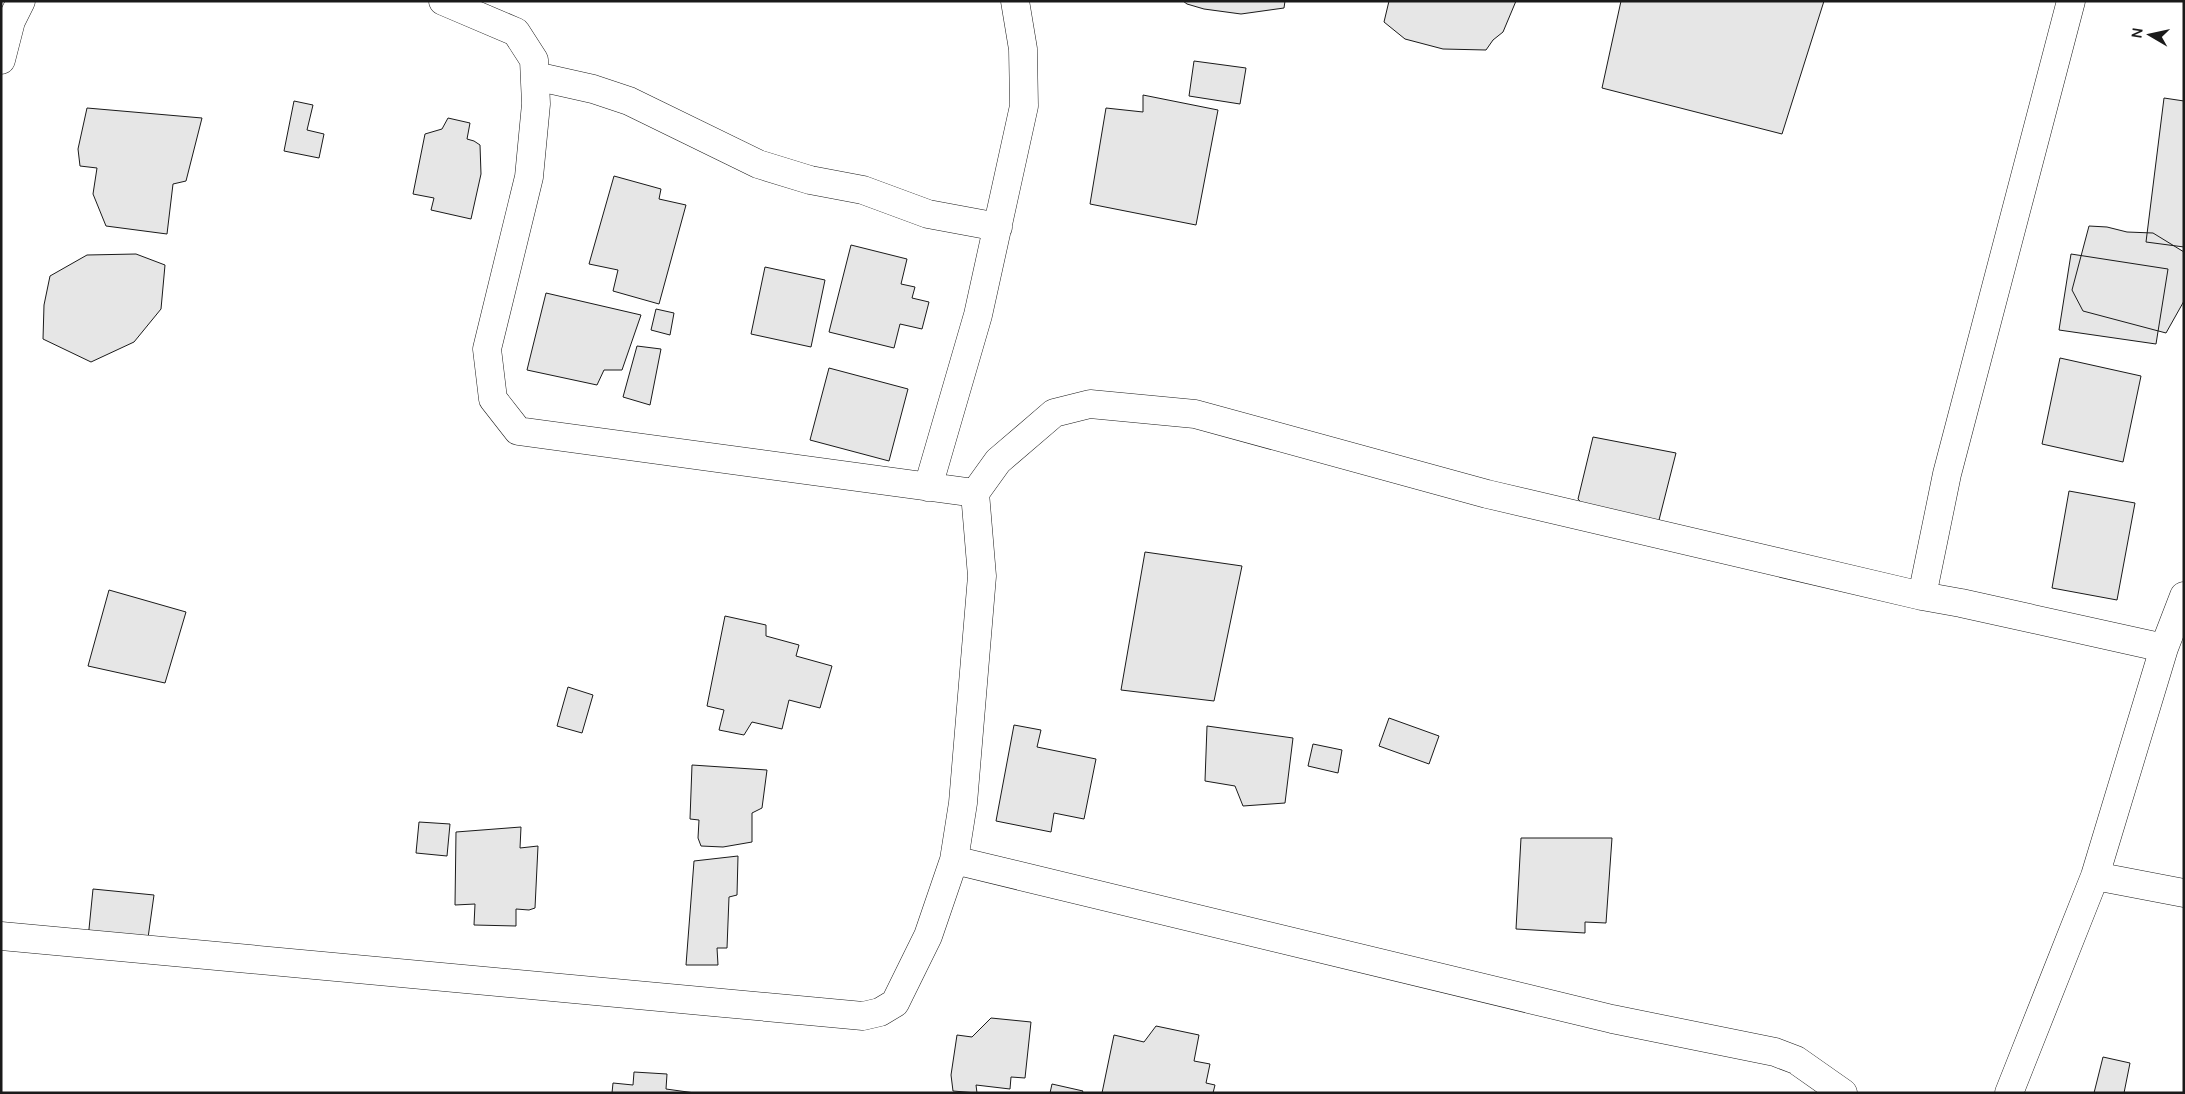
<svg xmlns="http://www.w3.org/2000/svg" width="2185" height="1094" viewBox="0 0 2185 1094" font-family="Manrope,sans-serif">
	<style>
		.building { fill: #e6e6e6; stroke: #1a1a1a }
		.lines { fill: none; stroke-linecap: round; stroke-linejoin: round }
		.minor-casing { stroke: #1a1a1a; stroke-width: 29 }
		.minor { stroke: #fff; stroke-width: 28 }
	</style>
	<rect width="100%" height="100%" fill="#fff"/>
	<path class="building" d="M1183,1H1285L1284,8L1241,14L1204,9L1187,4Z
		M1389,1H1516L1503,32L1493,40L1486,50L1443,49L1405,39L1384,22Z
		M1621,1H1824L1782,134L1602,88Z
		M1194,61L1246,68L1240,104L1189,96Z
		M1143,95L1218,110L1196,225L1090,204L1106,108L1143,112Z
		M2164,98L2184,101V247L2146,242Z
		M294,101L313,105L307,130L324,134L319,158L284,151Z
		M87,108L202,118L186,181L173,184L167,234L106,226L93,194L97,168L80,166L78,149Z
		M448,118L470,123L467,139L474,141L480,145L481,174L471,219L431,210L434,198L413,194L425,134L442,129Z
		M614,176L661,189L659,199L686,205L659,304L613,291L618,270L589,264Z
		M2089,226L2107,227L2127,232L2153,233L2184,252V301L2166,333L2083,311L2072,290Z
		M851,245L907,259L901,284L915,287L912,298L929,302L922,329L900,324L894,348L829,332Z
		M136,254L165,265L161,309L134,342L91,362L43,339L44,305L50,276L87,255Z
		M2071,254L2168,269L2156,344L2059,330Z
		M765,267L825,280L811,347L751,334Z
		M546,293L641,315L622,370H604L597,385L527,370Z
		M656,309L674,313L670,335L651,330Z
		M637,346L661,349L650,405L623,397Z
		M2060,358L2141,376L2123,462L2042,444Z
		M829,368L908,389L889,461L810,440Z
		M1593,437L1676,453L1658,524L1592,515L1578,499Z
		M2069,491L2135,503L2117,600L2052,588Z
		M1145,552L1242,566L1214,701L1121,690Z
		M109,590L186,612L165,683L88,666Z
		M725,616L766,625V636L799,645L796,656L832,666L820,708L789,700L782,729L752,722L744,735L719,730L724,710L707,706Z
		M568,687L593,695L582,733L557,726Z
		M1389,718L1439,736L1429,764L1379,746Z
		M1014,725L1041,730L1037,747L1096,759L1084,819L1054,813L1051,832L996,821Z
		M1207,726L1293,738L1285,803L1243,806L1235,786L1205,781Z
		M1313,744L1342,750L1338,773L1308,766Z
		M692,765L767,770L762,808L752,813V842L723,847L701,846L698,838L699,820L690,819Z
		M419,822L450,824L447,856L416,853Z
		M521,827L520,848L538,846L535,908L529,910L516,909V926L474,925L475,904L455,905L456,832Z
		M1521,838H1612L1606,923L1585,922V933L1516,929Z
		M738,856L737,895L729,897L727,948H717L718,965H686L694,861Z
		M93,889L154,895L147,945L88,939Z
		M991,1018L1031,1022L1025,1078L1011,1077L1010,1089L976,1085L977,1093L953,1091L951,1075L957,1035L972,1037Z
		M1156,1026L1199,1035L1194,1061L1210,1064L1206,1083L1215,1085L1213,1093H1102L1114,1035L1144,1042Z
		M2103,1057L2130,1063L2124,1093H2094Z
		M634,1072L667,1074L666,1089L695,1093H612L613,1083L633,1085Z
		M1052,1084L1083,1091L1082,1093H1050Z"/>
	<g class="lines">
		<defs>
			<path id="minor" d="M443,1L516,32L534,60L536,104L529,177L487,349L493,399L518,431L975,493
				M1,60L11,21L21,1
				M535,76L593,89L629,101L758,164L810,180L863,190L928,214L998,227
				M928,487L978,315L1024,106L1023,49L1015,1
				M1922,596L1947,474L2071,1
				M954,860L1612,1019L1775,1052L1796,1060L1843,1093
				M2095,876L2184,893
				M1,936L863,1016L880,1012L895,1003L928,936L954,860L963,803L982,576L975,493L998,461L1054,413L1090,404L1195,414L1487,494L1922,596L1961,603L2164,648
				M2009,1093L2095,876L2164,648L2184,596"/>
		</defs>
		<use href="#minor" class="minor-casing"/>
		<use href="#minor" class="minor"/>
	</g>
	<rect width="2185" height="1094" fill="none" stroke="#1a1a1a" stroke-width="5"/>
	<g transform="translate(2150 35) rotate(279)" stroke="#ffffff" stroke-width="4" paint-order="stroke">
	<path d="M0-4L9 19L0 12L-9 19Z" fill="#1a1a1a"/>
	<text y="-8" font-size="14" font-weight="bold" text-anchor="middle" fill="#1a1a1a">N</text>
	</g>
</svg>
